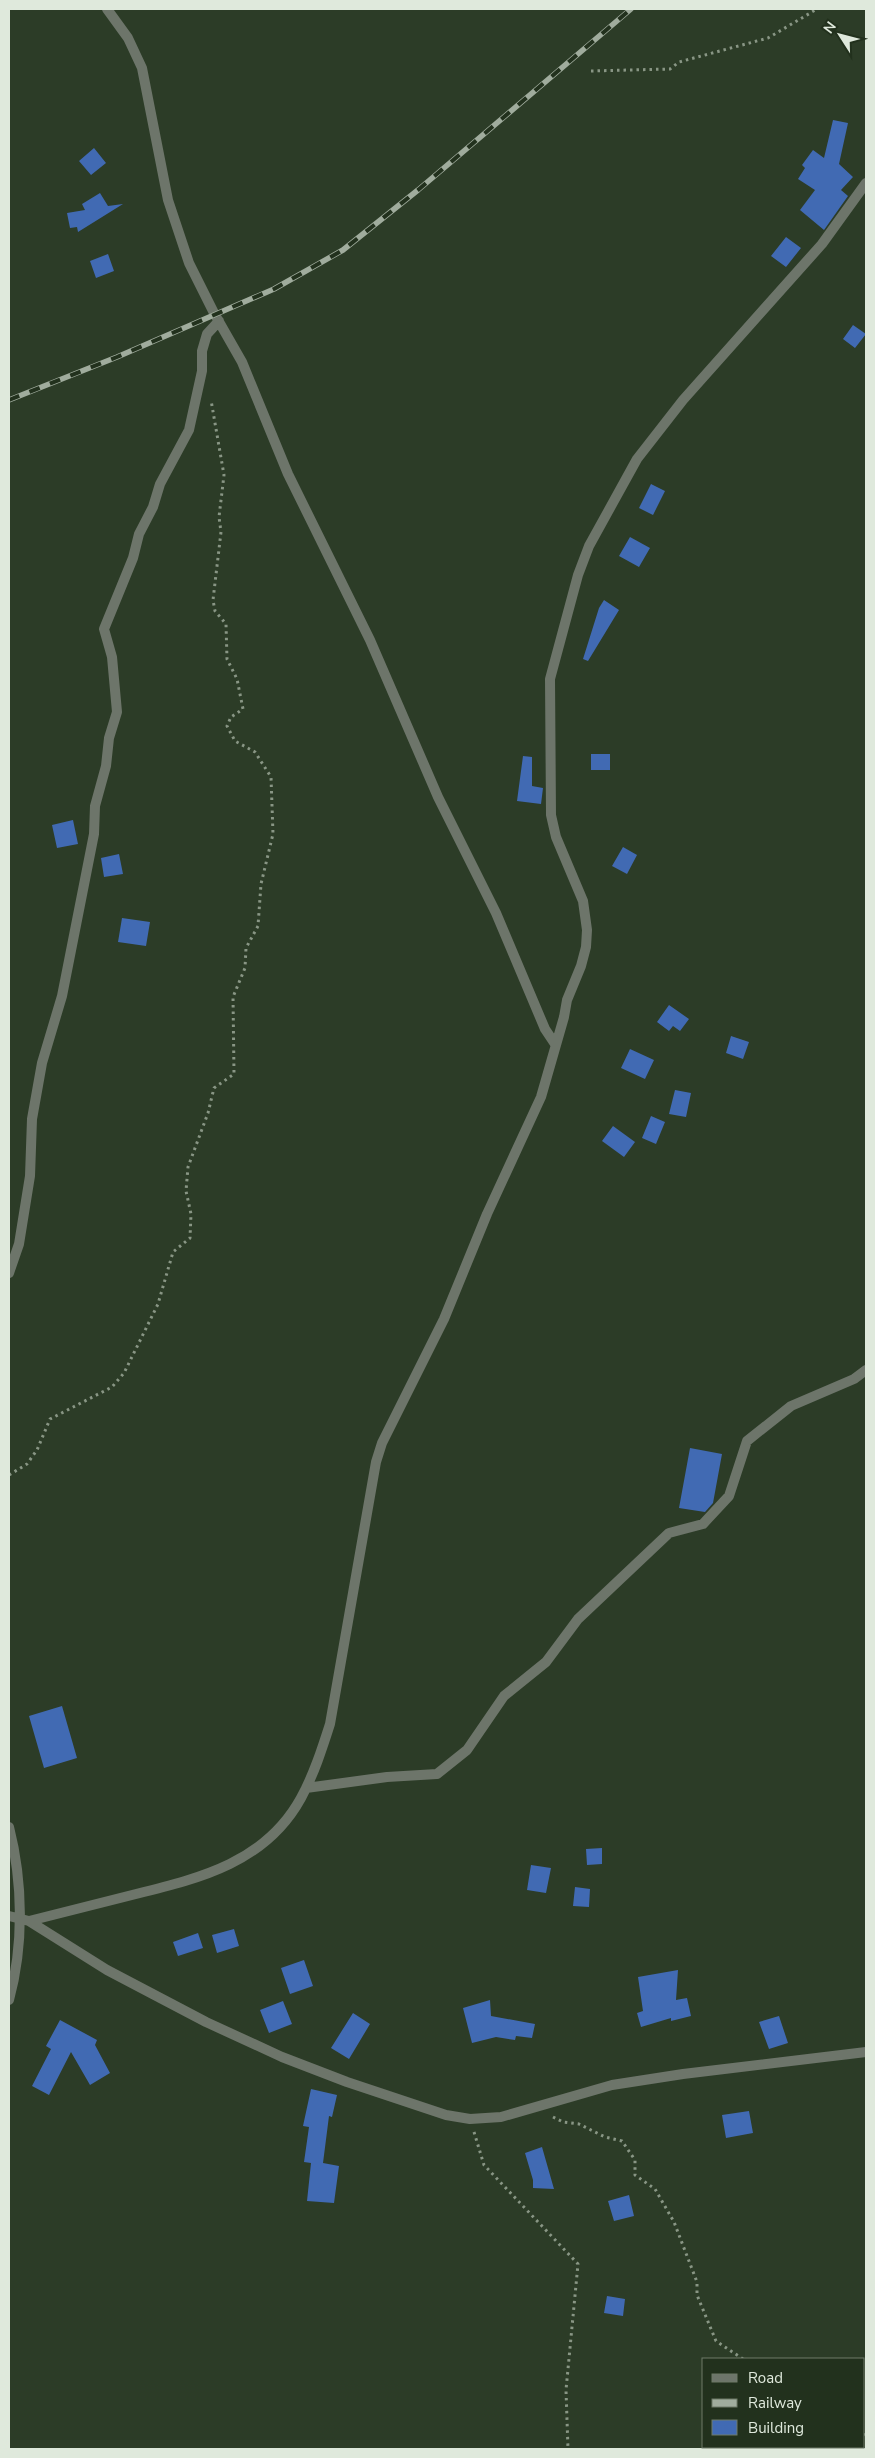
<svg xmlns="http://www.w3.org/2000/svg" width="875" height="2458" viewBox="0 0 875 2458" font-family="'Nunito Sans',sans-serif">
	<style>
		.building { fill: #416ab3 }
		.lines { fill: none; stroke-linecap: round; stroke-linejoin: round }
		.path { stroke: #899685; stroke-width: 3; stroke-dasharray: 2.5 4; stroke-linecap: butt }
		.street { stroke: #6d756a; stroke-width: 10 }
		.rail-casing { stroke: #a0ac9d; stroke-width: 5.5 }
		.rail { stroke: #22311d; stroke-width: 4; stroke-dasharray: 11; stroke-linecap: butt }
	</style>
	<rect width="100%" height="100%" fill="#2c3c27"/>
	<path class="building" d="M833,120L848,123L839,164L853,177L841,190L848,196L824,230L800,210L815,190L798,179L805,168L802,165L813,150L824,158Z
		M94,148L106,163L91,175L79,161Z
		M100,193L108,206L123,204L78,232L77,227L70,228L67,213L85,210L82,204Z
		M786,237L801,248L786,267L771,256Z
		M108,254L114,271L96,278L90,261Z
		M853,325L866,334L855,348L843,339Z
		M651,484L665,491L653,515L639,508Z
		M630,537L650,548L639,567L619,556Z
		M604,600L619,610L588,661L583,659L599,608Z
		M591,754H610V770H591Z
		M523,756L532,757V786L543,788L541,804L517,801Z
		M73,820L78,844L57,848L52,825Z
		M623,847L637,855L627,874L612,866Z
		M119,854L123,874L104,877L101,858Z
		M122,918L150,922L146,946L118,942Z
		M669,1005L689,1019L680,1031L673,1026L669,1031L657,1022Z
		M731,1036L749,1042L743,1059L726,1053Z
		M630,1049L654,1060L645,1079L621,1068Z
		M675,1090L691,1093L686,1117L669,1114Z
		M651,1116L665,1122L656,1144L642,1138Z
		M613,1126L635,1142L624,1157L602,1141Z
		M690,1448L722,1454L713,1503L705,1512L679,1508Z
		M62,1706L77,1758L44,1768L29,1716Z
		M602,1848V1864L587,1865L586,1849Z
		M531,1865L551,1868L546,1893L527,1890Z
		M575,1887L590,1889L589,1907L573,1906Z
		M234,1929L239,1946L217,1953L212,1935Z
		M198,1933L203,1948L178,1956L173,1942Z
		M304,1960L313,1986L290,1994L281,1968Z
		M678,1970L676,2000L687,1998L691,2016L671,2021V2018L641,2027L637,2013L643,2011L638,1977Z
		M490,2000L491,2016L535,2024L532,2038L516,2036L515,2040L496,2037L472,2043L463,2008Z
		M283,2001L292,2024L269,2033L260,2010Z
		M353,2013L370,2024L349,2059L331,2048Z
		M779,2016L788,2043L769,2049L759,2022Z
		M60,2020L97,2040L95,2045L110,2073L90,2085L71,2052L49,2095L32,2086L51,2049L46,2046Z
		M311,2089L337,2095L332,2117L329,2116L323,2163L339,2166L334,2203L307,2201L311,2163L304,2162L309,2127L303,2126Z
		M749,2111L753,2133L726,2138L722,2115Z
		M542,2147L554,2189L533,2188V2180L525,2153Z
		M629,2195L634,2216L614,2221L608,2201Z
		M607,2296L625,2299L623,2316L604,2313Z"/>
	<g class="lines">
		<path class="path" d="M591,71L670,69L679,62L768,38L817,9
			M9,1475L27,1464L37,1450L50,1419L112,1387L124,1373L158,1304L173,1252L190,1238L191,1214L186,1191L188,1167L208,1113L214,1088L234,1074L233,997L245,968L246,948L258,926L261,884L273,834L271,777L255,752L235,741L227,726L231,717L243,709L237,679L227,659L226,624L215,611L213,600L221,532L219,517L224,475L211,400
			M553,2117L563,2122L579,2124L605,2137L622,2141L635,2160V2175L655,2189L674,2222L697,2282V2295L716,2341L743,2359
			M474,2132L484,2165L578,2264L566,2390L568,2449
			M864,2435L866,2434"/>
		<path class="street" d="M107,9L128,38L142,68L168,200L189,263L214,313L242,362L288,474L370,640L438,797L496,913L545,1029L555,1044
			M9,1273L19,1244L30,1176L32,1119L42,1063L62,996L94,834L95,806L106,766L109,738L117,712L112,657L104,629L133,558L139,534L153,507L160,484L189,430L202,371V351L207,334L219,321
			M306,1788L387,1777L437,1774L467,1750L504,1696L546,1662L578,1619L669,1533L703,1524L729,1496L747,1441L791,1406L854,1379L866,1370
			M9,1827C23,1882 24,1945 9,2000
			M9,1916L29,1921L107,1970L206,2022L282,2057L347,2082L446,2115L470,2119L501,2117L612,2085L683,2074L866,2052
			M29,1921C64,1912 100,1903 136,1894C201,1878 266,1862 301,1798C314,1774 322,1749 330,1724L376,1462L382,1443L444,1319L487,1214L541,1097L564,1017L567,1000L581,966L586,947L587,930L583,901L556,837L551,815L550,679L578,575L589,546L637,459L683,400L822,244L866,183"/>
		<defs>
			<path id="rail" d="M9,400L117,357L274,289L343,250L418,190L631,9"/>
		</defs>
		<use href="#rail" class="rail-casing"/>
		<use href="#rail" class="rail"/>
	</g>
	<rect width="875" height="2458" fill="none" stroke="#dfe9dc" stroke-width="20"/>
	<rect x="702" y="2358" width="162" height="90" fill="#22311d" stroke="#6e7b69"/>
	<rect x="712" y="2374" width="25" height="8" fill="#6d756a" stroke="#6e7b69"/>
	<text x="748" y="2383" font-size="15" fill="#dfe9dc">Road</text>
	<rect x="712" y="2399" width="25" height="8" fill="#a0ac9d" stroke="#6e7b69"/>
	<text x="748" y="2408" font-size="15" fill="#dfe9dc">Railway</text>
	<rect x="712" y="2420" width="25" height="15" fill="#416ab3" stroke="#6e7b69"/>
	<text x="748" y="2433" font-size="15" fill="#dfe9dc">Building</text>
	<g transform="translate(840 35) rotate(306)" stroke="#22311d" stroke-width="4" paint-order="stroke">
	<path d="M0-4L9 19L0 12L-9 19Z" fill="#dfe9dc"/>
	<text y="-8" font-size="14" font-weight="bold" text-anchor="middle" fill="#dfe9dc">N</text>
	</g>
</svg>
